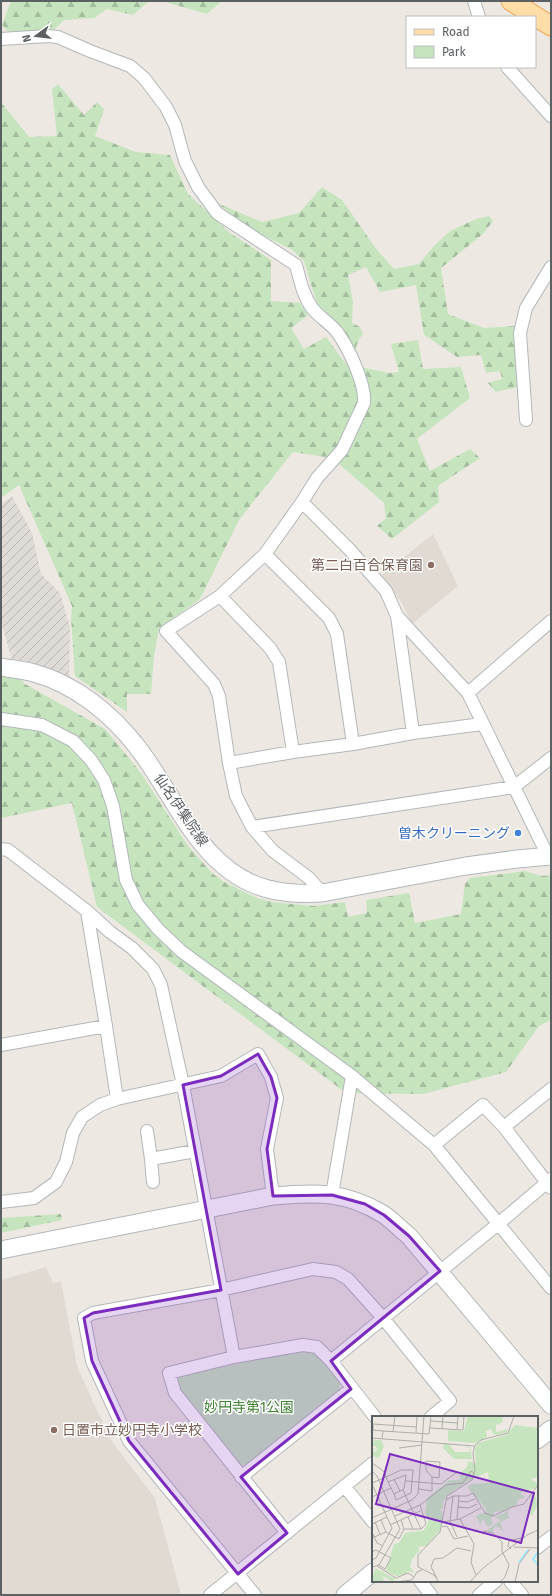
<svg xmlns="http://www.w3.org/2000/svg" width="552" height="1596" viewBox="0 0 552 1596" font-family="'Fira Sans','Noto Sans JP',sans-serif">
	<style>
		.industrial { fill: url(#industrial-furrows) }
		.education { fill: #e0dad3 }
		.green { fill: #c6e5bf }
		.forest { fill: url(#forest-firs) }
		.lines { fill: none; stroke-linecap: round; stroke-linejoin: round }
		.street-casing { stroke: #b3b7ba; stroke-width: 14 }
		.secondary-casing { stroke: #b2b7ba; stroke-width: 19 }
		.primary-casing { stroke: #f0a659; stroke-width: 21 }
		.street { stroke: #fff; stroke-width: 12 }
		.secondary { stroke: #fff; stroke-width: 17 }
		.primary { stroke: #fedea6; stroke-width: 19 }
		.marked { fill: #7b2cbf; fill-opacity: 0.2; stroke: #7b2cbf; stroke-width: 3; stroke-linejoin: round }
		.education-dot { fill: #8d6e63; stroke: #fff; stroke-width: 1.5 }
		.shop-dot { fill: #3f7fe0; stroke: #fff; stroke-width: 1.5 }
		.labels { text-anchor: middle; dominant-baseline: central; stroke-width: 3; stroke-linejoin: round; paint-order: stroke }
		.education-label { font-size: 14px; fill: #785e54; stroke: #fff; text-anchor: end }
		.street-label { font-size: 14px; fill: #5b6063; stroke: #fff }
		.shop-label { font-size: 14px; fill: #366cbe; stroke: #fff; text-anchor: end }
		.park-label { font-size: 14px; fill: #408134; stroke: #fff }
		.inset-river { fill: none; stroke: #a1e9fe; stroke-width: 2 }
		.inset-road { fill: none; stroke: #afaeab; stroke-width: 1 }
		.view { fill: #7b2cbf; fill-opacity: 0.15; stroke: #7b2cbf; stroke-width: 2 }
		.inset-edge { fill: none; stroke: #5b6063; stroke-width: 2 }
	</style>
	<defs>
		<pattern id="industrial-furrows" width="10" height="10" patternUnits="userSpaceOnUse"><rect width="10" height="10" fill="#dfdbd7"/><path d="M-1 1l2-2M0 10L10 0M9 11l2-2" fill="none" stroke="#b8b5b2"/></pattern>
		<pattern id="forest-firs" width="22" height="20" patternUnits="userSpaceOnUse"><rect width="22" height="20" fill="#c6e5bf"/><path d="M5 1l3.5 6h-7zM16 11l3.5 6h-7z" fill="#a4bd9f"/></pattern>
	</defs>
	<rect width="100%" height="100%" fill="#ede9e2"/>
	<path class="industrial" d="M12,496L32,533L41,574L60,593L70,627L69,680L12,661L1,621V504Z"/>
	<path class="education" d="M433,534L458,586L412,624L401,602L382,575Z
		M46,1267L53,1283L61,1281L77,1366L100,1417L113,1443L155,1498L181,1595H1V1280Z"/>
	<path class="green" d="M307,1350L316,1353L340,1381V1390L249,1464L238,1465L181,1394L176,1382L181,1375Z"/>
	<path class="forest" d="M11,1H149L133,15L107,9L94,18L64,20L54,30L9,33L2,25Z
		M162,1H222L207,14Z
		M58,84L84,115L97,102L104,109L95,136L136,152L170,155L188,194L230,233L271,260V301L300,303L308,315L291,328L304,349L326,337L346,364L389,373L399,372L391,344L418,340L423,369L461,367L470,398L417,439L430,471L470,449L480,458L438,486L439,502L392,539L377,526L386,518L384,503L332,458L293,452L239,520L200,599L159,628L154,656L151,694H127V712L75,676L71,618L72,606L19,485L1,498V102L29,137L57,136L52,89Z
		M322,187L342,200L377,250L394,269L419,264L433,247L450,231L476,219L489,216L493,221L483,234L441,268L448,314L484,328L515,326L518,387L496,392L488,383L502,379L500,371L486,373L481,355L457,357L424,335L416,285L380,292L366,267L348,275L353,302L352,323L360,327L363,334L358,341L355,351L318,307L304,261L291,249L246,227L217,203L262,222L299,213Z
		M1,658L25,684L105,729L141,773L188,846L212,873L224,882L257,898L273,902L313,906L345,902L348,917L367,913L366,900L409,893L415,923L461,914L465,884L470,878L525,871L541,876L551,875V1020L539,1026L506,1072L423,1094L346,1093L97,907L72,803L1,818Z
		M61,1214L62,1220L1,1233V1218Z"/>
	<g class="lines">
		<defs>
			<path id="street" d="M474,1L479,17
				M1,39L48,36L58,37L90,51L130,66L144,78L166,107L175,125L185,161L198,187L217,213L296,265C300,280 303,295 312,308C319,317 330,323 337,332C348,347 366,384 364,403L342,450L317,478L302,502L265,554L220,596L166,631L214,684L219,696L229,763L236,796L252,827L273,851L309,878L322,893
				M507,67L551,116
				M526,420L520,333L526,308L551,267
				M302,502L349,549L386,591L397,616L468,693L548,856
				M265,554L329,618L337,634L353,744
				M220,596L270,648L279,662L293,752
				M397,616L413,733
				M468,693L551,621
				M1,719L42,725L73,741L91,760L104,780L113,806L126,880L138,905L158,929L181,951L352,1076L434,1145L551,1288
				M229,763L293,752L353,744L413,733L482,724
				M252,827L514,787L551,758
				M1,849L8,850L87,911L110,932L132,948L153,969L161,985L183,1085L234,1357
				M87,911L106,1026
				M1,1045L106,1026L117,1099L100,1105L82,1117L73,1133L66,1162L56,1182L34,1198L1,1202
				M117,1099L221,1076L258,1054L271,1077L277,1098L267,1149L273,1196
				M504,1127L551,1089
				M147,1131L151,1159L195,1151
				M434,1145L483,1105L504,1127L551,1188
				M151,1159L153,1182
				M332,1195L352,1076
				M331,1361L498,1224L551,1179
				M241,1477L351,1389
				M345,1487L373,1522
				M287,1533L175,1393L169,1373L234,1357L303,1345L317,1347L331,1361L375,1417
				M537,1548L551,1537
				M420,1581L431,1595
				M510,1581L522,1595
				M210,1595L373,1463
				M255,1595L129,1441L92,1361L84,1318L93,1313L221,1290L313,1269L336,1272L348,1279L383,1318L450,1401L431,1417
				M479,1595L496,1581"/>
			<path id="secondary" d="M1,667C12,669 23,670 34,673C75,684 112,714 138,748C176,797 201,872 268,889C286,894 304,894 322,893L466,866L517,859L551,856
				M1,1250L273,1196C315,1192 345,1191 383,1214C392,1220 400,1229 409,1236L551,1405
				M537,1440L551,1429
				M345,1595L373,1572"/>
			<path id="primary" d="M511,1L551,26"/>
		</defs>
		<use href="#street" class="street-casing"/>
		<use href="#secondary" class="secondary-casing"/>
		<use href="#primary" class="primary-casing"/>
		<use href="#street" class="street"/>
		<use href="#secondary" class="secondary"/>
		<use href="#primary" class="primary"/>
	</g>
	<path class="marked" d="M258,1054L271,1077L277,1098L267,1149L273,1196L332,1195L365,1204L384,1215L409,1236L440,1271L331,1361L351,1389L241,1477L287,1533L238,1574L129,1441L92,1361L84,1318L93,1313L221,1290L183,1085L221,1076Z"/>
	<g class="education-dot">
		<circle cx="431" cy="565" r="4"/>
		<circle cx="54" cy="1430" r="4"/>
	</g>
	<circle class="shop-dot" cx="518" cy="833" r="4"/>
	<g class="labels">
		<g class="education-label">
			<text x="423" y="565">第二白百合保育園</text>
			<text x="62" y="1430" text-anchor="start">日置市立妙円寺小学校</text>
		</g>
		<g class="street-label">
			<text transform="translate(181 810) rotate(56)">仙名伊集院線</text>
		</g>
		<g class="shop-label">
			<text x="510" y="833">曽木クリーニング</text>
		</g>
		<g class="park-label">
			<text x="249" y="1407">妙円寺第1公園</text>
		</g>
	</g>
	<g transform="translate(372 1416)">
		<rect width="166" height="166" fill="#ede9e2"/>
		<path d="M96,0H130L131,6L124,9V16L136,13L135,16L125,19L121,18L119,13L114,15L115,21L103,27L76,25V14L92,15ZM143,9L166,12V61L159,63L166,68V72L149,76V79L153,80L150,83H147L144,89L132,95L123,96L119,103L121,107L118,110H115L112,104L109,105V110L104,100L113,96L114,93L95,71L99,68L117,67L116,56L100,63L75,79L71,87V93H68L71,98L68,114L54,130L46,131L48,134L40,143L38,151L43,157L36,155L33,159L24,160L14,155L22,128L27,127L33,117L51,115L54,111L57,104L53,97L55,82L78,64H88V57L95,51L96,45L104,48L103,33L106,27L134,19ZM2,24H9L12,30L7,42L0,40V34L4,32L1,35L4,36L5,34L4,30L0,31ZM72,28H77L83,36H97L98,32L92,30L98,31L100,43H82L71,32ZM160,77L164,82L165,90L160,100L156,96ZM138,92L136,96L137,102L128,106L131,116L127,111L123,110L120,116L114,115L129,104L122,101L131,98ZM3,153H5L24,163L20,165L11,160L12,166H0Z" fill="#c6e5bf"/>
		<path class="inset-river" d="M166,136L161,143L166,149M147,146L156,134"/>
		<path class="inset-road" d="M59,5L86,7M58,12L91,14L92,0M70,12L71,0M85,14L86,0M11,15L1,14V8L44,11M21,16L23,0M44,17L45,0M0,22L102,30M10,23L11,15L57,18L59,0M27,32L50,29M54,45L68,46L67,62L60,61L54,54ZM0,47L10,54L13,57L14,61L19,72L22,78L24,84L39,77L41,54H29L14,61L0,67M0,55L5,60L28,113L7,149L0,151M22,63L28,75M34,65L69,68L85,56M16,66L34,59L32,73L22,78M0,68L20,112L4,142L0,144M47,73L60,75V61M31,74L49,113M81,80L78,105L85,121M0,81L19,72M74,84L81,80H95L101,77L113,97L121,100L140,91L152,88L166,69M87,85L95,86L103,83M86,91L97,92L105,88M23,100L48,89L74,69L91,67L99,55L102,57M36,101L41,113M0,102L40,84L46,78L52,0M85,103L87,79M88,103L102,128L99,146L104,159M9,104L14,116L27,123L32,113L29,104M3,106L8,118M71,106L88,103L109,92M0,108L15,101M18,109L48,95M70,111L75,110L82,123L96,120M32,113H49L54,108L48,89M111,115L121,117L130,126V135L137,149L133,161L128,166M0,116L5,127L11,130M0,122L14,116M142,131L166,132M139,133L136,130L137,125L153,121M0,136L4,134L19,142L13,153L7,149M5,150L24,162L36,157L42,161M65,162L59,151L62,143L71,142L85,132L99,135M23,166L40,164L45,156L50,154M67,166L62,159L46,151V139L68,116L75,80L100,64L103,54L101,37L103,29L109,24L136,17L142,0M98,166L111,152L155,119L166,114M143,166L147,148L158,133"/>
		<path class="view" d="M18,38L162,77L149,127L4,88Z"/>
		<rect width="166" height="166" class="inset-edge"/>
	</g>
	<rect width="552" height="1596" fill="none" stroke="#5b6063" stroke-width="4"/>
	<rect x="406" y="16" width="130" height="52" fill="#ffffff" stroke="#bdbfc1"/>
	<rect x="414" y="29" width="20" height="6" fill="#fedea6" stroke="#bdbfc1"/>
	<text x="442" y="36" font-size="12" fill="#5b6063">Road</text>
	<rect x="414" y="46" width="20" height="12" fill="#c6e5bf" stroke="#bdbfc1"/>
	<text x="442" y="56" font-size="12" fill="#5b6063">Park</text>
	<g transform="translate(36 36) rotate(255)" stroke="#ffffff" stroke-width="3" paint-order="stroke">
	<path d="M0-3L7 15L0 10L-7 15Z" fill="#5b6063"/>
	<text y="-6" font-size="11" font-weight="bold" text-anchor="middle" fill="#5b6063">N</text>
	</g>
</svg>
